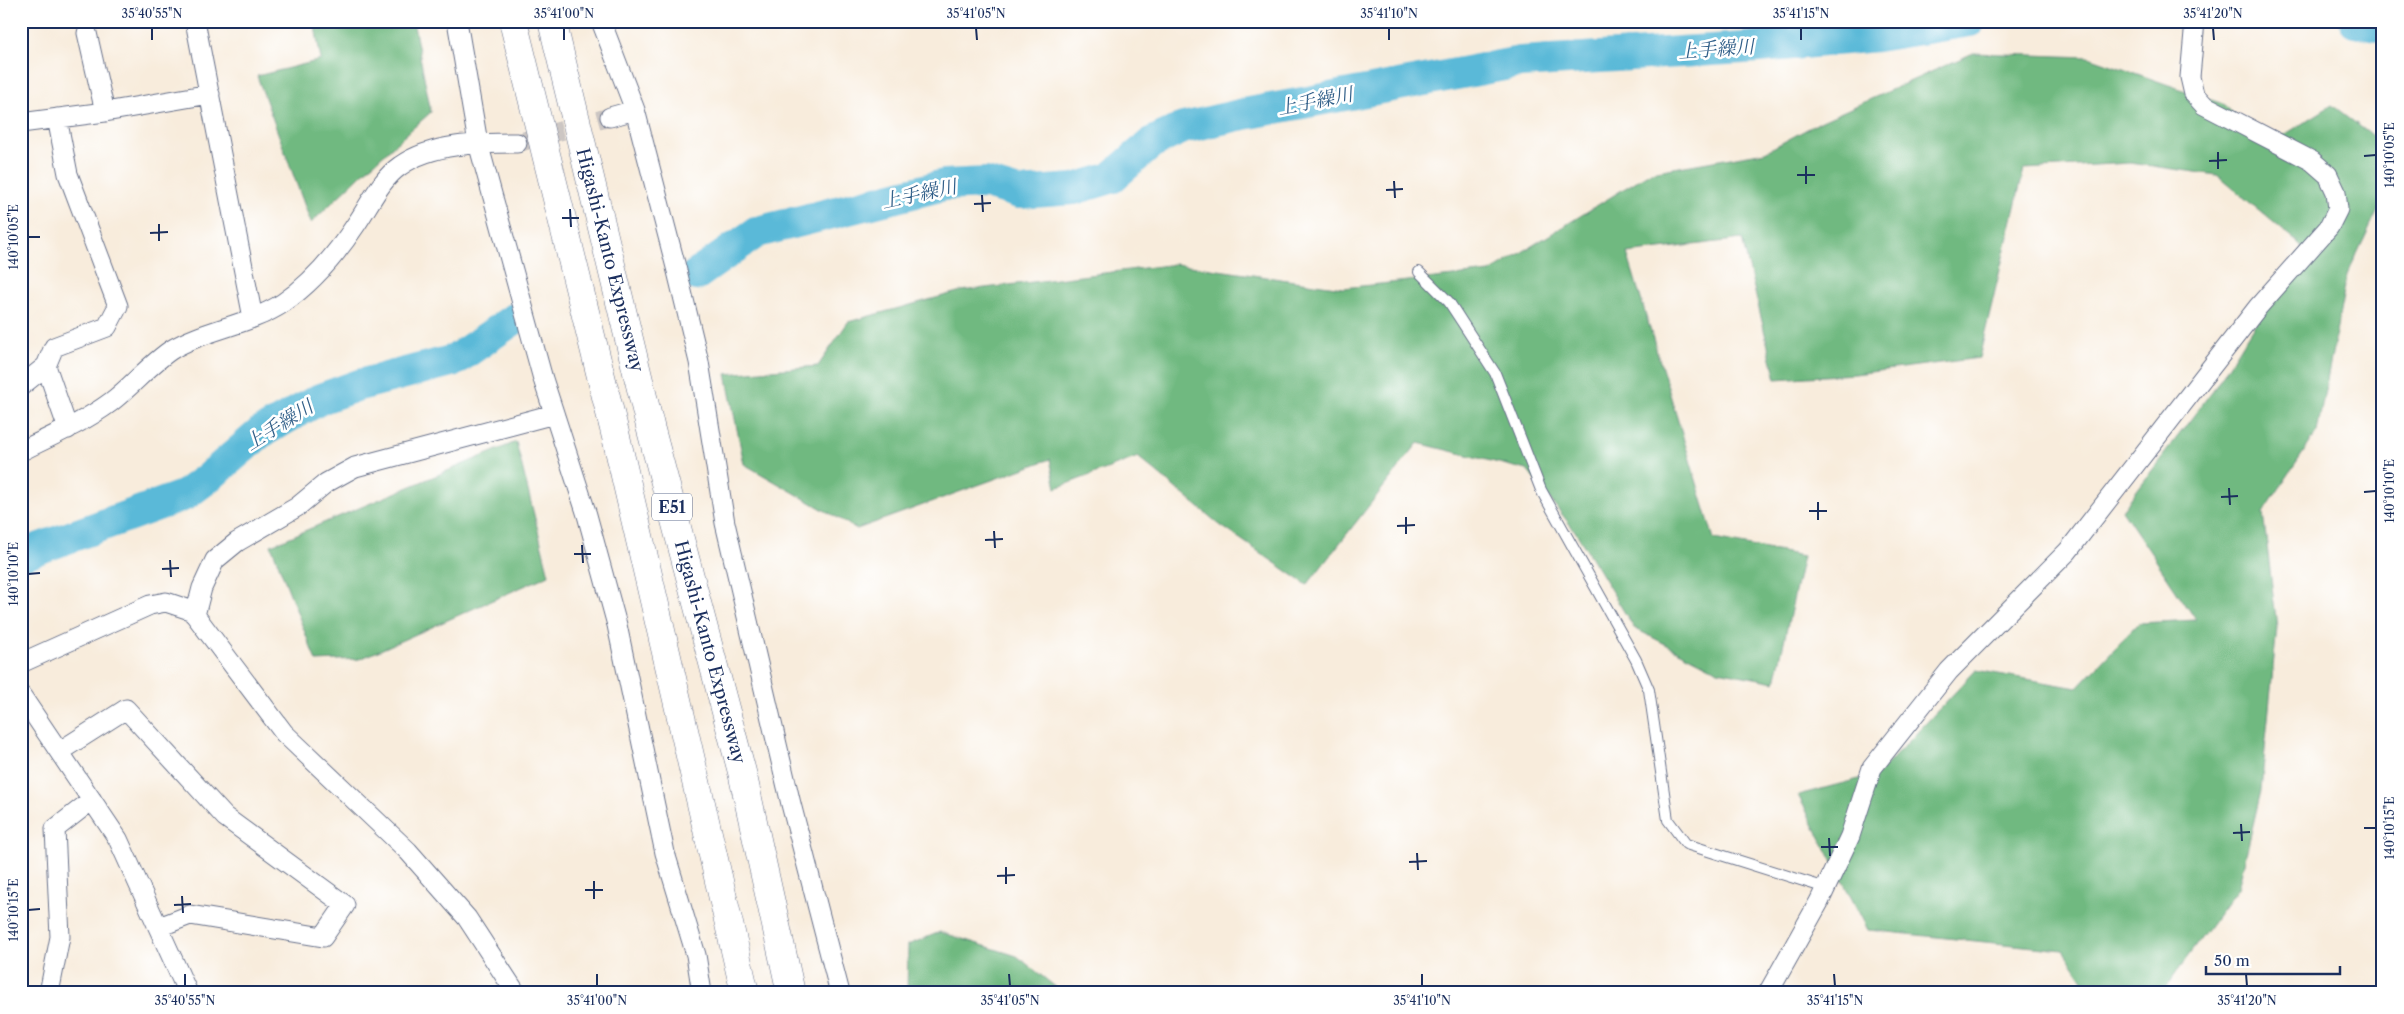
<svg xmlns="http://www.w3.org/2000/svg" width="2404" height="1014" viewBox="0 0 2404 1014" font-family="'Libre Caslon Text','Noto Serif JP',serif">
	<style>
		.forest { fill: #6fb980; stroke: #45746f }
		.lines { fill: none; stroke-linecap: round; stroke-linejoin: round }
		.river { stroke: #5ab9d8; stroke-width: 32 }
		.minor-tunnel { stroke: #ccc6c3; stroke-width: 19; stroke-dasharray: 19 9; stroke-linecap: butt }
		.service-casing { stroke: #68718a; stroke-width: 12 }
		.minor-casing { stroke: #68718a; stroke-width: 21 }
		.motorway-casing { stroke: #68718a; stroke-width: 29 }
		.service { stroke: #fff; stroke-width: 10 }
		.minor { stroke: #fff; stroke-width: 19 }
		.motorway { stroke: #fff; stroke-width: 28 }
		.ticks { fill: none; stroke: #1b2f5e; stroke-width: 2 }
		.labels { text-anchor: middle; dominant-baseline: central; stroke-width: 5; stroke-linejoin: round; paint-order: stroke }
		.shield { fill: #fff; stroke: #5f6d8e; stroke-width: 1 }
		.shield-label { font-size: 16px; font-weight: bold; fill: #1b2f5e }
		.street-label { font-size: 18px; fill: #1b2f5e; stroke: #fff }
		.water-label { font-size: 19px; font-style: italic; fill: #315f89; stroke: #fff }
		.neatline { fill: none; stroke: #1b2f5e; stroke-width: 2 }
		.ticks-label { font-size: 12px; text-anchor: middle; fill: #1b2f5e }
	</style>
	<rect width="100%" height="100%" fill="#fff"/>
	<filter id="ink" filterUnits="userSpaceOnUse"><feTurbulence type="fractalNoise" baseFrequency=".02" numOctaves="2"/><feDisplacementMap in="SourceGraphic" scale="10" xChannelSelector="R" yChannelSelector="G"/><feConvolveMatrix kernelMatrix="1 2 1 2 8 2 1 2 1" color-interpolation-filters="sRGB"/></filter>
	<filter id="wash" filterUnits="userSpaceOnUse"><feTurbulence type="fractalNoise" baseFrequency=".0096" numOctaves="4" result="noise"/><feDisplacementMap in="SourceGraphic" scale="20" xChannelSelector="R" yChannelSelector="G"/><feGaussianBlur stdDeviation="1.12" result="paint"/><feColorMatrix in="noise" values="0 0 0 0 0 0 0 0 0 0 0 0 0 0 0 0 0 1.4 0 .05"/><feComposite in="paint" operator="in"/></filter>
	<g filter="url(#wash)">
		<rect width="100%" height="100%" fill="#f8ecdc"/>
		<path class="forest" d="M314,21H413L431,112L362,174L311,223L257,76L321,60Z
			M1973,53L2089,57L2223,104L2268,145L2332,105L2383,144V199L2347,275L2317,432L2263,513L2277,627L2261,791L2238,888L2161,993H2092L2063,950L1868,930L1798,795L1878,774L1976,670L2077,688L2139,623L2196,620L2122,510L2216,386L2303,247L2217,175L2130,163L2024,169L1979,358L1855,374L1776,379L1742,239L1627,253L1714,539L1803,556L1775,682L1718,671L1634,628L1575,531L1527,470L1418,443L1307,585L1220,525L1138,457L1056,488L1050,459L857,529L744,464L726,374L818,366L848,322L961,291L1176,264L1343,288L1490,272L1651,172L1765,152L1822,121Z
			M516,442L549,575L360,659L316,661L271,545Z
			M940,932L1017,956L1063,993H907L908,945Z"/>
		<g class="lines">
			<path class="river" d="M2355,21L2383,26
				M696,275L757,232L944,185L986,183L1019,193L1074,189L1111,178L1153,142L1183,128L1239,115L1520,62L1760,47L1877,36L1970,21
				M21,555L185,495L209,477L260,433L320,399L359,385L455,360L514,319"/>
		</g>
	</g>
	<g filter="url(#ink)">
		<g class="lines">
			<path class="minor-tunnel" d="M517,143L610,117"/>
			<defs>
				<path id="service" d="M1419,272L1449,302L1495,373L1541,490L1636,660L1649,690L1668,820L1686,844L1826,888"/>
				<path id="minor" d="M195,21L253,318
					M457,21L478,143L543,379L587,515L617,625L665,853L696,955L702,993
					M601,21L635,110L677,271L699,362L725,523L791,804L840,993
					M87,33L105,112
					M610,117L635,110
					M57,118L68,174L118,306L107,327L54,347L46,366L68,429
					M21,123L105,112L210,94
					M21,386L46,366
					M21,451C52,436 84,422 111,402C132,386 149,365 171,350C203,330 250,325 283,303C312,283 338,252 357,223C370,204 381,179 400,166C432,143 479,143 517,143
					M195,615L202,588L215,560L237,542L297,507L326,483L355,467L554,414
					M21,663L150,605L166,602L190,610L195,615L284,733L408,851L467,918L516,993
					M21,695L118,839L188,993
					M60,751L126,709L225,817L345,905L323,937L190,915L159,927
					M49,993L60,937L55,829L92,800
					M1768,993L1819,902L1850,836L1872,768L1949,671L2068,551L2258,307L2329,227L2338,209L2336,192L2328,175L2312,161L2204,105L2194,94L2190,77L2195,21"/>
				<path id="motorway" d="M513,21L617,441L745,993
					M552,21L651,430L742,772L791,993"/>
			</defs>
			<use href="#service" class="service-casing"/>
			<use href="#minor" class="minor-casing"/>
			<use href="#motorway" class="motorway-casing"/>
			<use href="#service" class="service"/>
			<use href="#minor" class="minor"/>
			<use href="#motorway" class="motorway"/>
		</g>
	</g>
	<path class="ticks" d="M152,28V40M564,28V40M976,28L977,40M1389,28V40M1801,28V40M2213,28L2214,40M2218,152V169M2364,156L2376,155M2209,161L2227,160M1806,166V184M1797,175H1815M1394,181L1395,198M1386,190L1403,189M982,195L983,212M974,204L991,203M570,209L571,227M562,218H579M159,224V241M150,233L168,232M28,237H40M2229,488L2230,505M2364,492L2376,491M2221,497L2238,496M1818,502V520M1809,511H1827M1406,517V534M1397,526L1415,525M994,531L995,548M985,540L1003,539M582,545L583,563M574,554H591M170,560L171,577M162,569L179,568M28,574L40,573M2241,824L2242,841M2364,828H2376M2233,833L2250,832M1829,838L1830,856M1821,847H1838M1417,853L1418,870M1409,862L1427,861M1006,867V884M997,876L1015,875M594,881V899M585,890H603M182,896L183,913M174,905L191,904M28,910L40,909M185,974V986M597,974V986M1009,974L1010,986M1422,974V986M1834,974L1835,986M2246,974L2247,986"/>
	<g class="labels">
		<rect class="shield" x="652" y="493.5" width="40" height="27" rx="4"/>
		<g class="shield-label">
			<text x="672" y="507">E51</text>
		</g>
		<g class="street-label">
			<text transform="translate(610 260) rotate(76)">Higashi-Kanto Expressway</text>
			<text transform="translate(710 652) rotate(75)">Higashi-Kanto Expressway</text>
		</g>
		<g class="water-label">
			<text transform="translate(1716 49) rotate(-4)">上手繰川</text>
			<text transform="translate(1315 101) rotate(-11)">上手繰川</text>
			<text transform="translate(919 194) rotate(-12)">上手繰川</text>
			<text transform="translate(279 425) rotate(-32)">上手繰川</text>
		</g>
	</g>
	<rect width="2404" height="1014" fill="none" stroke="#fff" stroke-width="55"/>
	<path d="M2206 966v8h134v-8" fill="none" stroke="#1b2f5e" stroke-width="2.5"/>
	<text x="2214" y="966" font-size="15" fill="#1b2f5e" stroke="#ffffff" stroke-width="4" paint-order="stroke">50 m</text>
	<rect x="28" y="28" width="2348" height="958" class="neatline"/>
	<g class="ticks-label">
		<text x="152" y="18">35°40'55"N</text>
		<text x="564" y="18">35°41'00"N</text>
		<text x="976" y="18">35°41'05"N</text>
		<text x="1389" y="18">35°41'10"N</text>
		<text x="1801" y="18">35°41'15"N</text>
		<text x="2213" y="18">35°41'20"N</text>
		<text transform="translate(2390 155) rotate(-90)" y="4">140°10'05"E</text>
		<text transform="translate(14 237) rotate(-90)" y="4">140°10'05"E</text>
		<text transform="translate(2390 491) rotate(-90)" y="4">140°10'10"E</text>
		<text transform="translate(14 574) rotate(-90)" y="4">140°10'10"E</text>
		<text transform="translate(2390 828) rotate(-90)" y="4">140°10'15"E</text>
		<text transform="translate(14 910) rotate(-90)" y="4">140°10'15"E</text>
		<text x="185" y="1005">35°40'55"N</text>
		<text x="597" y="1005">35°41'00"N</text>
		<text x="1010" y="1005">35°41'05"N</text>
		<text x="1422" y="1005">35°41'10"N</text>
		<text x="1835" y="1005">35°41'15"N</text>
		<text x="2247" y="1005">35°41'20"N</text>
	</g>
</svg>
